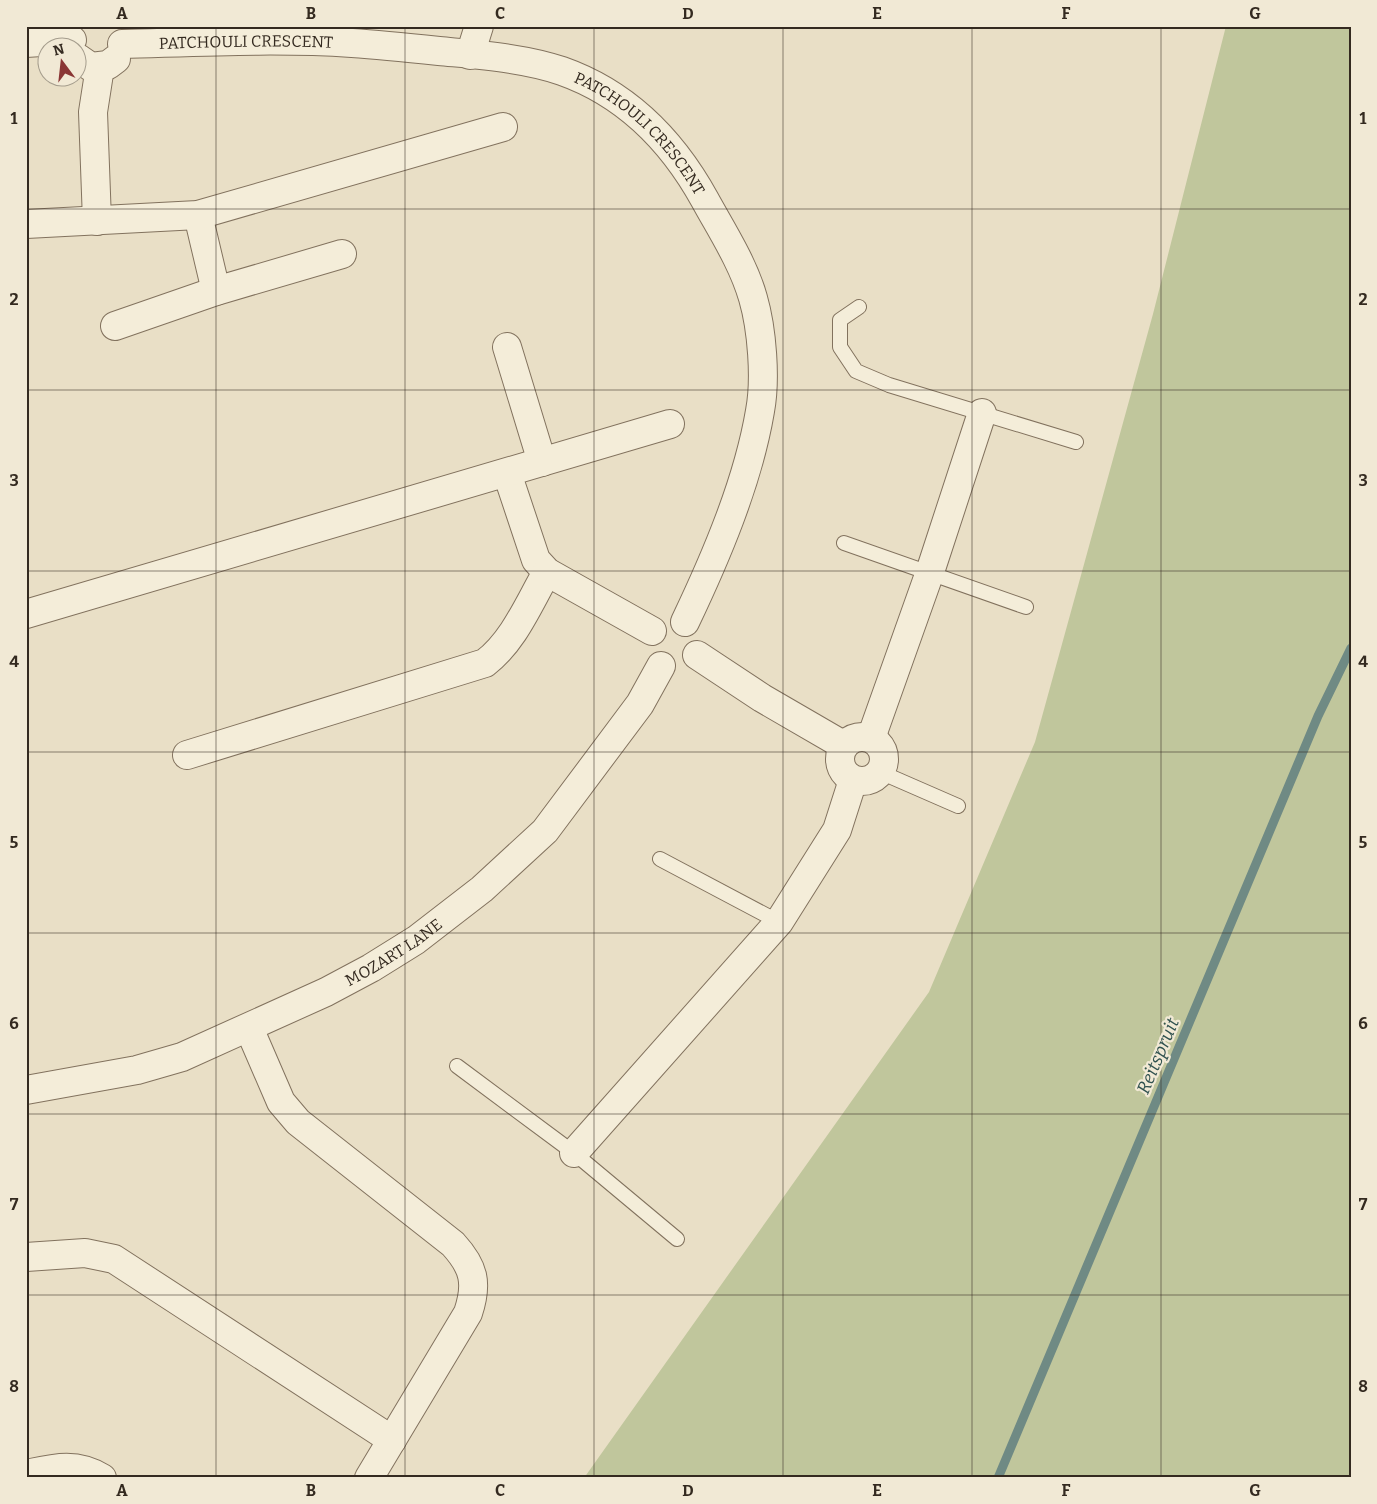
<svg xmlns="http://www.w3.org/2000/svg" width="1377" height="1504" viewBox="0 0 1377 1504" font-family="Bitter,serif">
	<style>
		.green { fill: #c0c69c }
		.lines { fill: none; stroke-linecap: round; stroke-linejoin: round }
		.stream { stroke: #6f8a84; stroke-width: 9 }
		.service-casing { stroke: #82725e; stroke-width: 16 }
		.minor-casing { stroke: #82725e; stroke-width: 30 }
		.service { stroke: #f4edd9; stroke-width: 14 }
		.minor { stroke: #f4edd9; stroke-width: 28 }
		.grid { fill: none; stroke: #342a20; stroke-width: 1; stroke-opacity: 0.55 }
		.labels { text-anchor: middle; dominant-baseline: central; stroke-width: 4.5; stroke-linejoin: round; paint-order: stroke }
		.street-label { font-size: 16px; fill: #342a20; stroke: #f1e9d5 }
		.water-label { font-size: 18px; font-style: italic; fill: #315250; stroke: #f1e9d5 }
		.neatline { fill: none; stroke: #342a20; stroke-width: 2 }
		.grid-label { font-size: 16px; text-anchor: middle; font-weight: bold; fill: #342a20 }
	</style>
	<rect width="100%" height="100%" fill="#e9dfc6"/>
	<path class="green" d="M1226,26H1351V1478H584L929,992L1035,742L1153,314Z"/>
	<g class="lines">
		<path class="stream" d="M998,1478L1318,716L1351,648"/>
		<defs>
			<path id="service" d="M859,307L840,320V347L856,371L889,385L1076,442
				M844,543L1026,607
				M880,772L958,806
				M660,859L779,922
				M457,1066L574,1153L677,1239"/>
			<g id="minor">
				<path d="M26,43L72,40"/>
				<path id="s1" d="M122,44C199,42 276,38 352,43C381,45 410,48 439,51C479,55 524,58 562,71C627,94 673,142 705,200C722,231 743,263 753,298C762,329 766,379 760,411C748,482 716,557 685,622"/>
				<path d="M470,55L479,26"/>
				<path d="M78,58L91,67L108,65L116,59"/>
				<path d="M198,215L216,291"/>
				<path d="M97,221L93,112L100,67"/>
				<path d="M26,224L198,215L503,127"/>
				<path d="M115,326L216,291L342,254"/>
				<path d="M507,347L542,462"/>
				<path d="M507,473L536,560L547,572L652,631"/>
				<path d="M26,614L670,424"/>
				<path d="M697,655L762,698L843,745"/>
				<circle cx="862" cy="759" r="22"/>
				<path d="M871,738L930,572L982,413"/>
				<path d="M187,755L485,663C514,641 529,603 547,572"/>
				<path d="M249,1028L281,1102L298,1122L453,1244C474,1267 478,1283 468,1313L369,1478"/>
				<path id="s2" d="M26,1090L137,1070L182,1057L326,992L371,968L416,940L482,889L545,831L640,704L661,666"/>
				<path d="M574,1153L779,922L837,830L853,780"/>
				<path d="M26,1257L85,1253L114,1259L392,1440"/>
				<path d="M26,1474C54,1468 76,1462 102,1478"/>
			</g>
		</defs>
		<use href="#service" class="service-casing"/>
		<use href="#minor" class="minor-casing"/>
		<use href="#service" class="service"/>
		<use href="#minor" class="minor"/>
	</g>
	<path class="grid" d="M216,26V1478M405,26V1478M594,26V1478M783,26V1478M972,26V1478M1161,26V1478M26,209H1351M26,390H1351M26,571H1351M26,752H1351M26,933H1351M26,1114H1351M26,1295H1351"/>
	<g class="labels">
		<g class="street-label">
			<text stroke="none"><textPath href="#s1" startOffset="124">PATCHOULI CRESCENT</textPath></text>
			<text stroke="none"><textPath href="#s1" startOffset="544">PATCHOULI CRESCENT</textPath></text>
			<text stroke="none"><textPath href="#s2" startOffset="396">MOZART LANE</textPath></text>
		</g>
		<g class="water-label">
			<text transform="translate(1158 1056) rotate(-67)">Reitspruit</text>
		</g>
	</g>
	<rect width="1377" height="1504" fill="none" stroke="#f1e9d5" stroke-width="55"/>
	<g transform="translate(62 62) rotate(345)"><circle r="24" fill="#f1e9d5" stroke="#a59d8d"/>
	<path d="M0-4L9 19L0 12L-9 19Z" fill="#8a3635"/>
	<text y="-8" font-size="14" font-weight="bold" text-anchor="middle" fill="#342a20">N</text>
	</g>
	<rect x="28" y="28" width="1322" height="1448" class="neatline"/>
	<g class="grid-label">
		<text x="122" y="19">A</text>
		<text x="311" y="19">B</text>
		<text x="500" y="19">C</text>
		<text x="688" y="19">D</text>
		<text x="877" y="19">E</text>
		<text x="1066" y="19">F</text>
		<text x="1255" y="19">G</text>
		<text x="14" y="124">1</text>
		<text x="1363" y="124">1</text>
		<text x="14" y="305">2</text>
		<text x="1363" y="305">2</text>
		<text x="14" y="486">3</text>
		<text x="1363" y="486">3</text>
		<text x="14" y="667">4</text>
		<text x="1363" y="667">4</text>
		<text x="14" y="848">5</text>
		<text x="1363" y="848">5</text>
		<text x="14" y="1029">6</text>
		<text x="1363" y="1029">6</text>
		<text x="14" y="1210">7</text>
		<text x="1363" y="1210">7</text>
		<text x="14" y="1392">8</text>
		<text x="1363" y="1392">8</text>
		<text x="122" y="1496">A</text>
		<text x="311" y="1496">B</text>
		<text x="500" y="1496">C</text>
		<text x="688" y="1496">D</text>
		<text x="877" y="1496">E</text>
		<text x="1066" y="1496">F</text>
		<text x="1255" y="1496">G</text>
	</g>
</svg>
